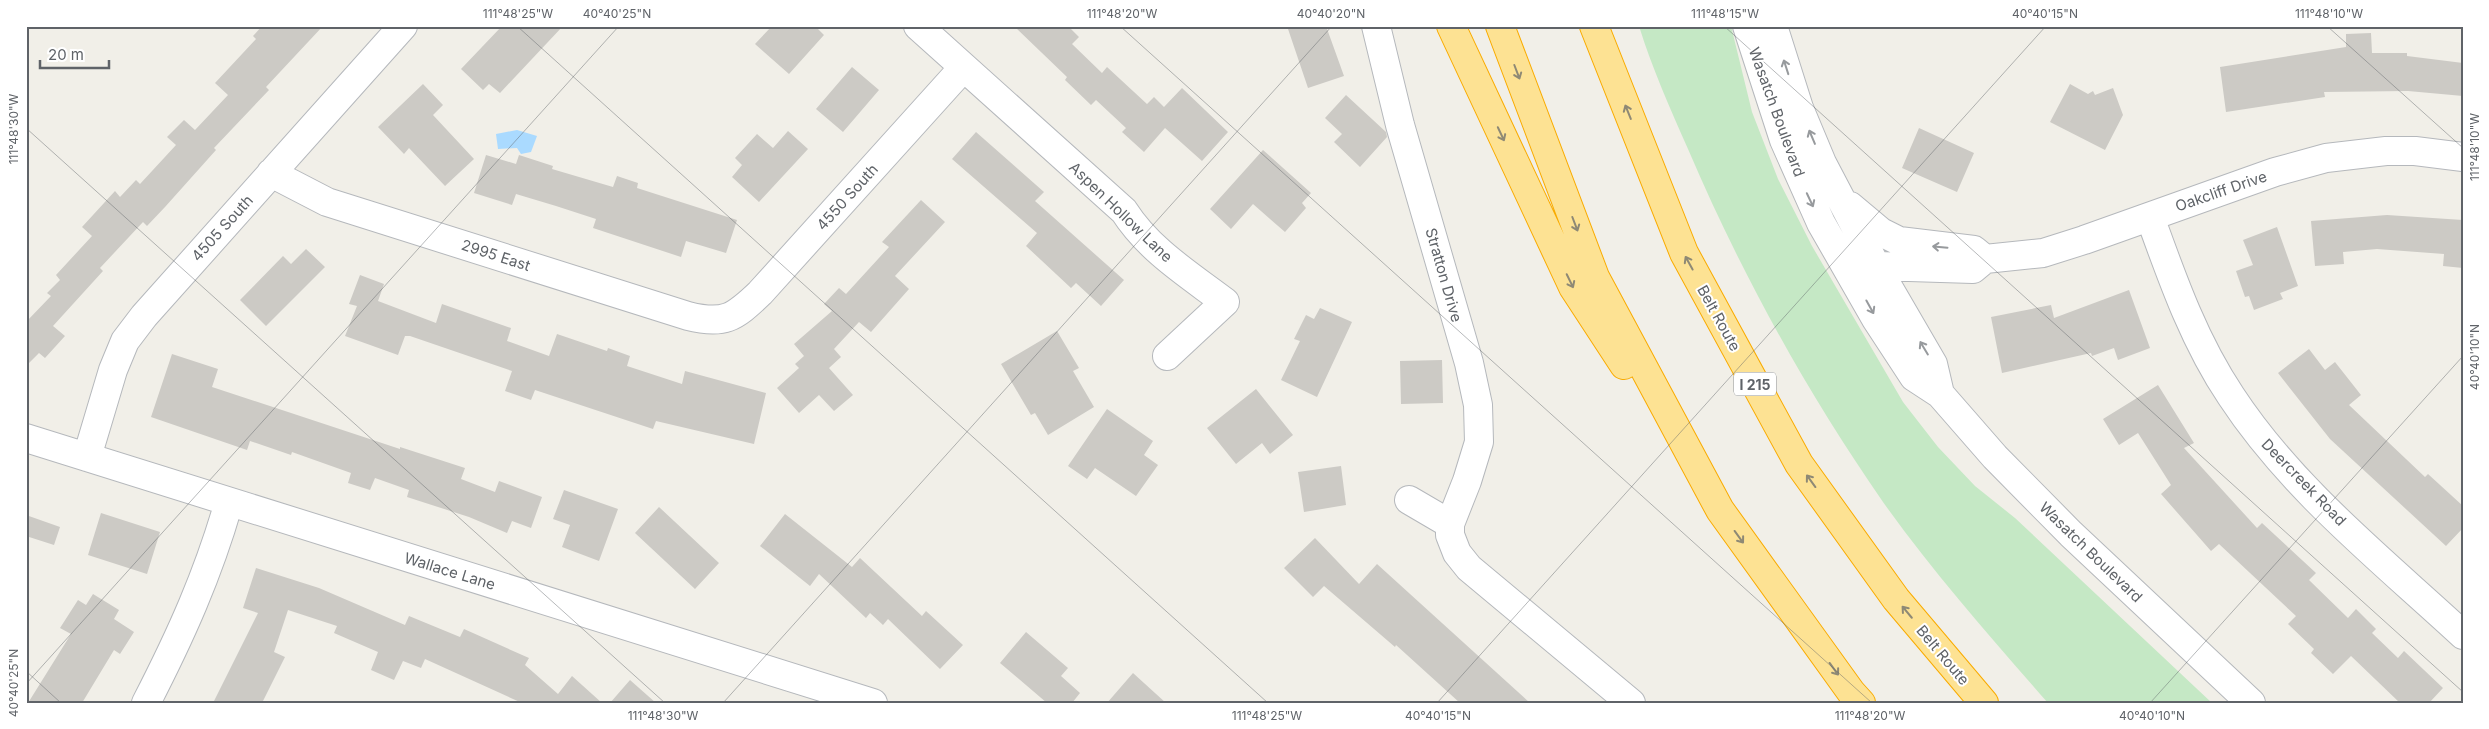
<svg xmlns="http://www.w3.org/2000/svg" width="2489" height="729" viewBox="0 0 2489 729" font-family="Inter,sans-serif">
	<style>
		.green { fill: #c5e8c5 }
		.water { fill: #aadaff }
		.building { fill: #cccac5 }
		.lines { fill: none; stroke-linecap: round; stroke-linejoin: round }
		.minor-casing { stroke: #b5b8bc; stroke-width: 30 }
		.highway-casing { stroke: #f9ab00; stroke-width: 30 }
		.minor { stroke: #fff; stroke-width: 28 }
		.highway { stroke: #fde293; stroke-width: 28 }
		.oneway { stroke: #979a9d }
		.oneway2 { stroke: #8e8975 }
		.ticks { fill: none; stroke: #5f6368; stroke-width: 1; stroke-opacity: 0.45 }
		.labels { text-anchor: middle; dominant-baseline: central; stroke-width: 4; stroke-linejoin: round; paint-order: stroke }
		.shield { fill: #fff; stroke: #8f9295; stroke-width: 1 }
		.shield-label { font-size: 14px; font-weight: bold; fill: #5f6368 }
		.street-label { font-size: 15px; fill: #5f6368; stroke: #fff }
		.neatline { fill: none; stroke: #5f6368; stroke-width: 2 }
		.ticks-label { font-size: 12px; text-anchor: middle; fill: #5f6368 }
	</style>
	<rect width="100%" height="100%" fill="#f1efe8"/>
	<path class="green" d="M1639,26H1731L1752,112L1778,179L1812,246L1903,402L1938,447L1975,486L2015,518L2212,703H2048C1991,638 1933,572 1883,502C1806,391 1741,273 1688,149C1670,108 1652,68 1639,26Z"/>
	<path class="water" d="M517,130L537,136L531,152L521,154L517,148L498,149L496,134Z"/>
	<path class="building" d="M262,26H323L266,87L269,90L214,148L216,150L165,207L147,226L143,222L100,268L103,271L53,326L65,336L45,358L39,353L26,366V322L51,296L47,293L60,280L56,275L92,236L82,227L115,191L120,197L136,180L140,184L176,145L167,137L184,120L195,130L228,95L215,83L256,39L253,36Z
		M502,26H563L500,93L489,84L483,90L461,69Z
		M772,26H815L824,35L789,74L755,44Z
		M1014,26H1068L1079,37L1072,44L1102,73L1107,67L1147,104L1154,97L1164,107L1182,88L1228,132L1202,161L1165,128L1144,152L1122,132L1126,128L1096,100L1091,105L1065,80L1067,77Z
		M1287,26H1326L1344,76L1308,88Z
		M2371,33L2372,53H2407V56L2463,63V96L2408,91L2324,92L2325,97L2226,112L2220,67L2346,47V34Z
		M852,67L879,90L843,132L816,109Z
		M423,84L443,105L433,115L474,159L445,186L409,148L404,154L378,127Z
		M2070,84L2088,94L2093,91L2095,95L2113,88L2123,115L2105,150L2050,122Z
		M1346,95L1386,132L1387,137L1360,167L1334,142L1342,134L1325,118Z
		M1919,128L1974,153L1957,192L1902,168Z
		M788,131L808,149L759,202L732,177L742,165L735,158L757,134L773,148Z
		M976,132L1044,192L1035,201L1124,280L1101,306L1076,283L1071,288L1026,246L1037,233L952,159Z
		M1263,150L1311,193L1302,203L1306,208L1285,232L1253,204L1231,229L1210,209Z
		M486,155L516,164L519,155L553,166L552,169L613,187L617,176L638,183L637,188L737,220L726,253L686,241L681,257L593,228L596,219L556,206L516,194L512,205L474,193Z
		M921,200L945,222L895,276L909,289L871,332L859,322L834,349L841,357L829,368L853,395L834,411L819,395L799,413L777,388L799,368L795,364L804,356L794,344L832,311L824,304L839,288L846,294L889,247L882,242Z
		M2387,215L2463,220V268L2443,266L2444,254L2377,249L2343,252L2344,264L2315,266L2311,221Z
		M2277,227L2298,286L2280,293L2283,299L2254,310L2249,296L2245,297L2236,271L2253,265L2243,240Z
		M306,249L325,267L266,326L240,300L283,256L291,264Z
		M360,275L384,284L378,301L436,323L442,304L511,328L507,341L549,356L557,334L607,351L608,348L630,356L627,366L682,384L685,371L766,393L754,444L656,421L653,429L535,390L531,400L505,391L512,371L410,336H405L398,355L345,336L357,306L349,304Z
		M2129,290L2150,348L2118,360L2114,348L2092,356L2091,353L2002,373L1991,317L2051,305L2054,318Z
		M1320,308L1352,322L1317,397L1281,380L1300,341L1294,339L1306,315L1314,319Z
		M1057,331L1079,368L1073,371L1094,407L1048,435L1035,413L1031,415L1001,364Z
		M2309,349L2325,370L2335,362L2361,395L2349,405L2425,477L2428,474L2463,506V528L2446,546L2330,439L2278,373Z
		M172,354L218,369L212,387L400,449V447L465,468L461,479L495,492L499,481L542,497L531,528L512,521L507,533L469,517L407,497L409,490L375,478L370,490L348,483L351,473L292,452L291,455L250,441L247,450L151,417Z
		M1442,360L1443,403L1401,404L1400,361Z
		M2158,385L2194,443L2184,448L2257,528L2262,523L2316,573L2309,580L2348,618L2356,609L2376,629L2372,633L2398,658L2404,651L2443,688L2429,703H2400L2351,656L2333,674L2311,653L2314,649L2288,624L2296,616L2219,544L2211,551L2161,494L2171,485L2138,433L2119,445L2103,419Z
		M1256,389L1293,435L1270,454L1262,443L1236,464L1207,428Z
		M1107,409L1153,441L1144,455L1158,465L1136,496L1095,468L1087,479L1068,466Z
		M1341,466L1346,505L1304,512L1298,472Z
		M564,490L618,509L599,561L562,547L570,525L553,519Z
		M659,507L719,563L695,589L635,533Z
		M101,513L160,532L147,574L88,555Z
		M785,514L852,567L860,558L922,616L926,611L963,645L940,669L888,619L883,625L870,613L866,618L819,574L810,586L760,546Z
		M26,515L60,527L54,545L26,536Z
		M1315,538L1359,584L1377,564L1530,703H1460L1396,645L1395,647L1324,586L1313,597L1284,568Z
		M256,568L319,588L405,625L409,616L460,637L464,629L529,658L525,665L558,694L572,676L602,703H522L425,659L421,668L403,661L394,680L371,670L378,652L334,633L337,626L288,610L274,652L285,657L262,703H213L258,613L243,608Z
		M93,594L119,610L114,619L134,632L120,654L114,650L82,703H28L71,634L60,628L78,600L86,605Z
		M1026,632L1068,668L1061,676L1080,693L1072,703H1047L1000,663Z
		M1133,673L1166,703H1107Z
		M630,680L656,703H610Z"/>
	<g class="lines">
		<defs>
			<path id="minor" d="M918,26L1124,211C1149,250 1188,274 1225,302L1167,356
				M1376,26L1400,125L1469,363L1478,405L1479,442L1467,481L1450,524V535L1457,553L1469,568L1631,703
				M1747,26L1784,140L1821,223L1876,319L1914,377L1940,394L1995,457L2071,534L2251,703
				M1773,26L1799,108L1822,163L1876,266L1933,364L1940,394
				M271,173L327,202L688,316C724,325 734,318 760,293L963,68
				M1850,206L1881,232L1899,241L1974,250L1985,259
				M2150,217C2172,278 2194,341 2231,396C2292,489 2382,560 2463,635
				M1845,265L1973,269L1985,259L2043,253L2084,240L2275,172L2326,158L2386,151H2415L2463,157
				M26,438L873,703
				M87,457L113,370L125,341L144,316L403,26
				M1409,500L1450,524
				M146,703C181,635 208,575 229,502"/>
			<path id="highway" d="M1451,26L1573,287L1624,365
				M1500,26L1595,277L1720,510L1851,692L1861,703
				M1594,26L1684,253L1799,464L1896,599L1984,703"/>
		</defs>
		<use href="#minor" class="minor-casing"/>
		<use href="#highway" class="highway-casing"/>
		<use href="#minor" class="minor"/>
		<use href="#highway" class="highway"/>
	</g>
	<defs><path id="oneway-shaft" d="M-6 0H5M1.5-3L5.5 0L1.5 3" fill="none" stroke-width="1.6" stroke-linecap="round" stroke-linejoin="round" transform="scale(1.25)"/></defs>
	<g class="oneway">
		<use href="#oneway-shaft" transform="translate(1786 67) rotate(-108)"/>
		<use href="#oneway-shaft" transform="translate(1812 137) rotate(-113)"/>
		<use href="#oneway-shaft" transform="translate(1810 200) rotate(65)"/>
		<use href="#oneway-shaft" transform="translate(1940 247) rotate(-175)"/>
		<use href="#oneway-shaft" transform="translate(1870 307) rotate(61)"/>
		<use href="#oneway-shaft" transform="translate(1924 348) rotate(-121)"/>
	</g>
	<g class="oneway2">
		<use href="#oneway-shaft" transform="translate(1517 72) rotate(69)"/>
		<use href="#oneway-shaft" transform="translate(1628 112) rotate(-112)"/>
		<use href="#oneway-shaft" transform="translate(1501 134) rotate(65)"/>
		<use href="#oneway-shaft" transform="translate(1575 224) rotate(69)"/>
		<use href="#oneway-shaft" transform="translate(1689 263) rotate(-119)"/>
		<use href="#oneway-shaft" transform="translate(1570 281) rotate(64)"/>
		<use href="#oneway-shaft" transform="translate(1811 481) rotate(-126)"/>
		<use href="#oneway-shaft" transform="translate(1739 537) rotate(54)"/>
		<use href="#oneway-shaft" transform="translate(1907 612) rotate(-130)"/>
		<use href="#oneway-shaft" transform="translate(1834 669) rotate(54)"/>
	</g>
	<path class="ticks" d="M517,26L1268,703M1120,26L1872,703M1724,26L2463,692M2327,26L2463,148M26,128L665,703M26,671L61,703M26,684L619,26M723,703L1332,26M1437,703L2046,26M2150,703L2463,356"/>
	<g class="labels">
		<rect class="shield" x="1734" y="372.5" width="42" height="23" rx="4"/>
		<g class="shield-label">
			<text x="1755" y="384">I 215</text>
		</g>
		<g class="street-label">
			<text transform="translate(1777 112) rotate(70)">Wasatch Boulevard</text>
			<text transform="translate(2221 191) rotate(-19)">Oakcliff Drive</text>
			<text transform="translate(847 197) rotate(-48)">4550 South</text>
			<text transform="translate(1121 212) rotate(44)">Aspen Hollow Lane</text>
			<text transform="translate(222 228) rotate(-48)">4505 South</text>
			<text transform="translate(496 255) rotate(18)">2995 East</text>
			<text transform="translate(1444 275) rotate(74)">Stratton Drive</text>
			<text transform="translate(1719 318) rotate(61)">Belt Route</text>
			<text transform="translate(2304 482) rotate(46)">Deercreek Road</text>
			<text transform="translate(2091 552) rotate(44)">Wasatch Boulevard</text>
			<text transform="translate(450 571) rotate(17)">Wallace Lane</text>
			<text transform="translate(1943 655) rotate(50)">Belt Route</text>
		</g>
	</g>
	<rect width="2489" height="729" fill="none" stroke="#ffffff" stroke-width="55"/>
	<path d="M40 60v8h69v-8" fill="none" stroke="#5f6368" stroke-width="2.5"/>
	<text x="48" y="60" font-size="15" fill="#5f6368" stroke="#ffffff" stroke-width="4" paint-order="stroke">20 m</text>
	<rect x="28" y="28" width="2434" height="674" class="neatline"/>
	<g class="ticks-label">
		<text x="518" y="18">111°48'25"W</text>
		<text x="617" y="18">40°40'25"N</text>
		<text x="1122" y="18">111°48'20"W</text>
		<text x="1331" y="18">40°40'20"N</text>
		<text x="1725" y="18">111°48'15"W</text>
		<text x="2045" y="18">40°40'15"N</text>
		<text x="2329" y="18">111°48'10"W</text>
		<text transform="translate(14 129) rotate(-90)" y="4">111°48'30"W</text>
		<text transform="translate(2475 147) rotate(-90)" y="4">111°48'10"W</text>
		<text transform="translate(2475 357) rotate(-90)" y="4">40°40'10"N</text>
		<text transform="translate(14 683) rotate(-90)" y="4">40°40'25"N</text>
		<text x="663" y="720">111°48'30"W</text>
		<text x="1267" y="720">111°48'25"W</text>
		<text x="1438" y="720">40°40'15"N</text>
		<text x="1870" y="720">111°48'20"W</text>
		<text x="2152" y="720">40°40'10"N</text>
	</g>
</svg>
